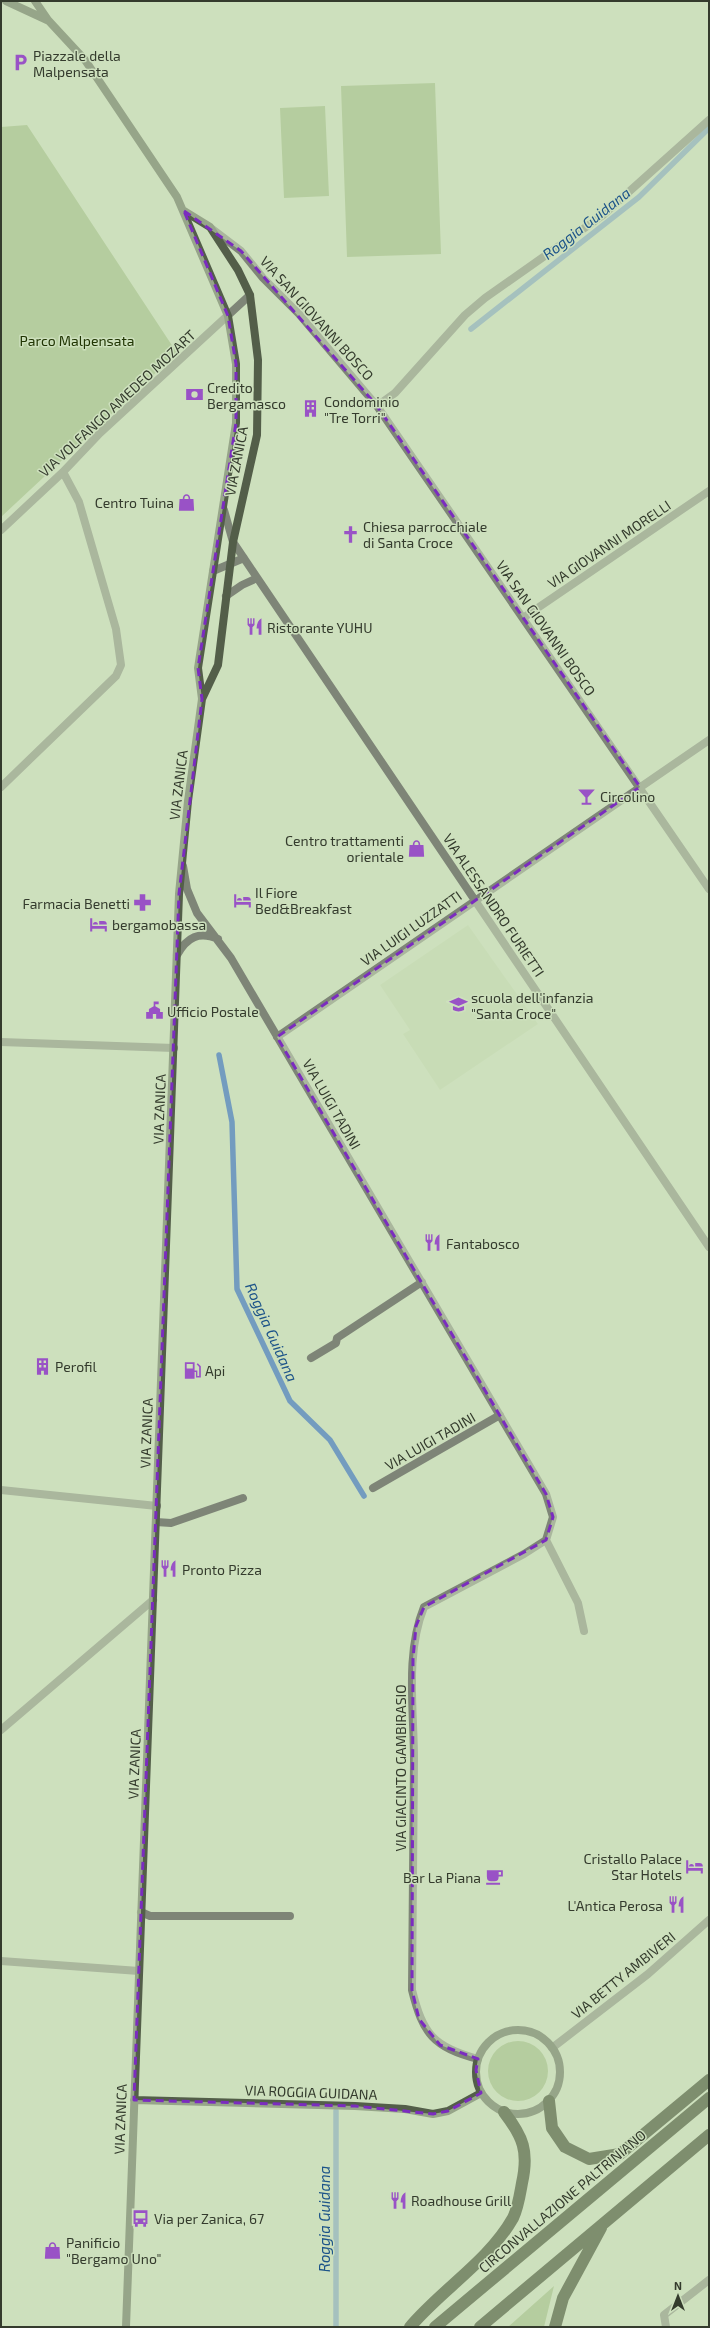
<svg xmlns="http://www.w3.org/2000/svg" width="710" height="2328" viewBox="0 0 710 2328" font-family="'Exo 2',sans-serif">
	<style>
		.built { fill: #c2d8ae }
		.green { fill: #98b77a }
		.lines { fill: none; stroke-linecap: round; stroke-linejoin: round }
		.stream { stroke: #739cbf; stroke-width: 5.5 }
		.street { stroke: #7e8577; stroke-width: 8 }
		.secondary { stroke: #535e49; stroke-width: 8 }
		.highway { stroke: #1e2b0f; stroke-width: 12 }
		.marked { fill: none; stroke: #7b2cbf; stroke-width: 3; stroke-dasharray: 8 5; stroke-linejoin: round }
		.labels { text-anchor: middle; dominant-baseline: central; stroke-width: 3; stroke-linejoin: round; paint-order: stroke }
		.poi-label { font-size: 14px; fill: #343b2d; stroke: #cde0bd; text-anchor: start }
		.street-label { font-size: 14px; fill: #343b2d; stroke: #cde0bd }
		.park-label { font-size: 14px; fill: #203503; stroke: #cde0bd }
		.water-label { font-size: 15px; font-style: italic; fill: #1d5489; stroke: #cde0bd }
	</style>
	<rect width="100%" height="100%" fill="#cde0bd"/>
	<path class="built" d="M468,925L538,1024L440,1090L403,1034L410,1030L380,985Z"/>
	<path class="green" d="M435,83L441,254L347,257L341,86Z
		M325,106L329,196L284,198L280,108Z
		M27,125L177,353L1,517V127Z
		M488 2071a30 30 0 1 1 60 0a30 30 0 1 1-60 0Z
		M554,2286L544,2327H508Z"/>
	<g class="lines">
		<path class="stream" d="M471,329L639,197L709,128
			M219,1055L232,1122L237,1289L290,1401L330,1440L364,1496
			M336,2327V2111"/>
		<path class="street" d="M212,229L241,251L263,278L299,314L377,406L709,889
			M377,406L395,393L465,315L485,298L603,215L709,120
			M224,510L233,542L709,1247
			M1,530L63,472L100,433L250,295
			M213,571L244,558
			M226,596L242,585L257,578
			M523,618L709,491
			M1,787L116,676L121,665L116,629L79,502L63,472
			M183,866L187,889L197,913L231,958L546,1494L553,1517L546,1540
			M177,955C187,937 199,931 218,939
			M277,1037L709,740
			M1,1042L174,1048
			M311,1358L336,1343L337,1338L422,1282
			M373,1488L500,1415
			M1,1490L157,1506
			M156,1522L171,1523L243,1498
			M546,1540L578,1603L584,1631
			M1,1730L153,1600
			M141,1912L150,1916H290
			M1,1961L139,1971
			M552,2048L648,1974L709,1920
			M478,2059C433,2047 423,2034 412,1990C412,1913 414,1836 414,1760C414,1710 405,1654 424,1607L524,1554L546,1540
			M666,2327L664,2315L709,2280"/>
		<path class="secondary" d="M6,1L47,20
			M35,1L48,20L85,60L177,197L228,316L236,364V423L198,668L202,699L188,801L179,894L126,2327
			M184,211L210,227L238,270L250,295L258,360L257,435L233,542L218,665L202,699
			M476 2072a42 42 0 1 1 84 0a42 42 0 1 1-84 0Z
			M134,2100L355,2106L405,2109L433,2114L448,2111L481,2093"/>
		<path class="highway" d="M549,2101L552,2128L565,2147L589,2159L620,2154L709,2080
			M410,2327C442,2289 488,2262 513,2218C518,2208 520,2194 522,2183C529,2151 523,2137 504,2112
			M435,2327L709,2098
			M480,2327L709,2135
			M555,2327L563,2298L601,2228"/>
	</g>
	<path d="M0 0H710V2328H0ZM184,211L241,251L377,406L640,787L277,1037L546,1494L553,1517L546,1540L424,1607L416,1626L413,1659L412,1990L419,2019L440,2045L478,2059L476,2070L481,2093L448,2111L433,2114L355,2106L134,2100L179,894L202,699L198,668L236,423V364L228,316Z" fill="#cde0bd" fill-opacity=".55" fill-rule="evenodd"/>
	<path class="marked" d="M184,211L241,251L377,406L640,787L277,1037L546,1494L553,1517L546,1540L424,1607L416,1626L413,1659L412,1990L419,2019L440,2045L478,2059L476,2070L481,2093L448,2111L433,2114L355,2106L134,2100L179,894L202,699L198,668L236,423V364L228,316Z"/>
	<defs>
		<symbol id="parking-bare" viewBox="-9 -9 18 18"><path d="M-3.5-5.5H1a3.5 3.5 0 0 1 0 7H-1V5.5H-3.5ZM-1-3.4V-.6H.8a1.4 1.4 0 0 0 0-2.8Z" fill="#9952c6" stroke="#cde0bd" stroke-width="2.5" paint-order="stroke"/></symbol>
		<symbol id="bank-bare" viewBox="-9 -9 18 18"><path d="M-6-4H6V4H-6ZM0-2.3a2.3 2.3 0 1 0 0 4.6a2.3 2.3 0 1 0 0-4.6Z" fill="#9952c6" stroke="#cde0bd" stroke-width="2.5" paint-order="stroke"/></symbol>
		<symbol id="building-bare" viewBox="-9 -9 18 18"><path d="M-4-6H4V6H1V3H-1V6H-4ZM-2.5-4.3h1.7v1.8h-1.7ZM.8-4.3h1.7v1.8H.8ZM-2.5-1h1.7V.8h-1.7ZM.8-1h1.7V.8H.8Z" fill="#9952c6" stroke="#cde0bd" stroke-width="2.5" paint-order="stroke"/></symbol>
		<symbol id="shop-bare" viewBox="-9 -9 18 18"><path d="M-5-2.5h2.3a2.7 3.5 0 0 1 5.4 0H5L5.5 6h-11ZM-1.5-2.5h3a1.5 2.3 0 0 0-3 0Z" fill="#9952c6" stroke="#cde0bd" stroke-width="2.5" paint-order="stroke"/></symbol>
		<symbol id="church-bare" viewBox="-9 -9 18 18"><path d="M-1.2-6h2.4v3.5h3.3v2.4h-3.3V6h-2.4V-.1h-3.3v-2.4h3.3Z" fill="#9952c6" stroke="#cde0bd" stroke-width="2.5" paint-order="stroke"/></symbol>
		<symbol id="restaurant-bare" viewBox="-9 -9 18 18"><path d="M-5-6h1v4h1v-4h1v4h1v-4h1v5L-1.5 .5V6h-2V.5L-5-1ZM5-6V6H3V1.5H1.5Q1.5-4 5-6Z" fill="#9952c6" stroke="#cde0bd" stroke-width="2.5" paint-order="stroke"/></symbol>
		<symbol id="bar-bare" viewBox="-9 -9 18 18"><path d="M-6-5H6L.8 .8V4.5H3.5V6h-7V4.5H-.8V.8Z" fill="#9952c6" stroke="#cde0bd" stroke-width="2.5" paint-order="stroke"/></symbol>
		<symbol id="hotel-bare" viewBox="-9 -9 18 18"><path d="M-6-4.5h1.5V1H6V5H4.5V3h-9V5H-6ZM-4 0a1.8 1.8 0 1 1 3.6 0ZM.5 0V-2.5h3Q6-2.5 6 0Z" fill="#9952c6" stroke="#cde0bd" stroke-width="2.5" paint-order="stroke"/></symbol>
		<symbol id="pharmacy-bare" viewBox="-9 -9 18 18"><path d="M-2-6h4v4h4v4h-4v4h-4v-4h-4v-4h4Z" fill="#9952c6" stroke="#cde0bd" stroke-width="2.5" paint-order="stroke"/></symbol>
		<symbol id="school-bare" viewBox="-9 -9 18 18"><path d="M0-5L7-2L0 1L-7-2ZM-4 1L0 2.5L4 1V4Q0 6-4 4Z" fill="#9952c6" stroke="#cde0bd" stroke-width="2.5" paint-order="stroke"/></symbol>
		<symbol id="civic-bare" viewBox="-9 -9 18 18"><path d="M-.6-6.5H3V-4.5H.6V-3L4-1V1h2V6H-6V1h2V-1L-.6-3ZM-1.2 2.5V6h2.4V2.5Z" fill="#9952c6" stroke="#cde0bd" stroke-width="2.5" paint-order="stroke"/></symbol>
		<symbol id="fuel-bare" viewBox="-9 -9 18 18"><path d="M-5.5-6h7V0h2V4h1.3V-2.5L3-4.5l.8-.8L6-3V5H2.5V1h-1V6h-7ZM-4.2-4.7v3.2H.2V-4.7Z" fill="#9952c6" stroke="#cde0bd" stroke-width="2.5" paint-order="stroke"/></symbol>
		<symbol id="cafe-bare" viewBox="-9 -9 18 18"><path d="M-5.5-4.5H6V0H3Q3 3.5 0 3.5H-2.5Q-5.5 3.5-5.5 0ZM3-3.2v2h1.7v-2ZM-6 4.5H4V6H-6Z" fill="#9952c6" stroke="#cde0bd" stroke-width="2.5" paint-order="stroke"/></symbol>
		<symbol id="bus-bare" viewBox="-9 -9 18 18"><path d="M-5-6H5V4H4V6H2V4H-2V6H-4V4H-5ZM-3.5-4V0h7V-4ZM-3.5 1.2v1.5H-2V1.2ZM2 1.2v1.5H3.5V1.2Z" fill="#9952c6" stroke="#cde0bd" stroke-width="2.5" paint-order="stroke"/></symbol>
	</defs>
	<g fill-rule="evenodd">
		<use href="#parking-bare" x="8" y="50" width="25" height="25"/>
		<use href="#bank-bare" x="182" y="382" width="25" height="25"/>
		<use href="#building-bare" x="298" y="396" width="25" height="25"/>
		<use href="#shop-bare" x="174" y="490" width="25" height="25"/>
		<use href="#church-bare" x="338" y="522" width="25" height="25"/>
		<use href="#restaurant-bare" x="242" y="614" width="25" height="25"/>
		<use href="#bar-bare" x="574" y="784" width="25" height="25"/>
		<use href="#shop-bare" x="404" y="836" width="25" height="25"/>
		<use href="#hotel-bare" x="230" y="888" width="25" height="25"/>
		<use href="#pharmacy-bare" x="130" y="890" width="25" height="25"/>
		<use href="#hotel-bare" x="86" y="912" width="25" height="25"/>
		<use href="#school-bare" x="446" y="992" width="25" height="25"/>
		<use href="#civic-bare" x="142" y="998" width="25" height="25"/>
		<use href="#restaurant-bare" x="420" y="1230" width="25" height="25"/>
		<use href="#building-bare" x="30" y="1354" width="25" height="25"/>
		<use href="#fuel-bare" x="180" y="1358" width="25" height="25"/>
		<use href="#restaurant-bare" x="156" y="1556" width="25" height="25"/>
		<use href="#hotel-bare" x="682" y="1854" width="25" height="25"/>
		<use href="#cafe-bare" x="482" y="1864" width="25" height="25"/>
		<use href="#restaurant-bare" x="664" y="1892" width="25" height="25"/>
		<use href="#restaurant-bare" x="386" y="2188" width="25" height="25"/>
		<use href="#bus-bare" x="128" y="2206" width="25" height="25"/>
		<use href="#shop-bare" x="40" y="2238" width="25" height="25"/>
	</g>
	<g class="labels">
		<g class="poi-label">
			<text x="33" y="55">Piazzale della<tspan x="33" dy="16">Malpensata</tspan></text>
			<text x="207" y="387">Credito<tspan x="207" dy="16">Bergamasco</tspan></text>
			<text x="324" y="401">Condominio<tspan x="324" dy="16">"Tre Torri"</tspan></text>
			<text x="174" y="502" text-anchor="end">Centro Tuina</text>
			<text x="363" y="526">Chiesa parrocchiale<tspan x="363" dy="16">di Santa Croce</tspan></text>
			<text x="267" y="627">Ristorante YUHU</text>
			<text x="600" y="796">Circolino</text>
			<text x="404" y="840" text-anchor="end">Centro trattamenti<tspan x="404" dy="16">orientale</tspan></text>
			<text x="255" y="892">Il Fiore<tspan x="255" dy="16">Bed&amp;Breakfast</tspan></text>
			<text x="130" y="903" text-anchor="end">Farmacia Benetti</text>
			<text x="112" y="924">bergamobassa</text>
			<text x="471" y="997">scuola dell'infanzia<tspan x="471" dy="16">"Santa Croce"</tspan></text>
			<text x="167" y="1011">Ufficio Postale</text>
			<text x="446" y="1243">Fantabosco</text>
			<text x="55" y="1366">Perofil</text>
			<text x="205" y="1370">Api</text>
			<text x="182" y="1569">Pronto Pizza</text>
			<text x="682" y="1858" text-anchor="end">Cristallo Palace<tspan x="682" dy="16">Star Hotels</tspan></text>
			<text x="481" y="1877" text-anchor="end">Bar La Piana</text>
			<text x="663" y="1905" text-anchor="end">L'Antica Perosa</text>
			<text x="411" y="2200">Roadhouse Grill</text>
			<text x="154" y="2218">Via per Zanica, 67</text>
			<text x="66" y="2242">Panificio<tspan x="66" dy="16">"Bergamo Uno"</tspan></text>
		</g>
		<g class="street-label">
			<text transform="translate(317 318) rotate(48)">VIA SAN GIOVANNI BOSCO</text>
			<text transform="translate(117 403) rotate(-43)">VIA VOLFANGO AMEDEO MOZART</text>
			<text transform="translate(236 461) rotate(-79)">VIA ZANICA</text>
			<text transform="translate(609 544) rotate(-34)">VIA GIOVANNI MORELLI</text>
			<text transform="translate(546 628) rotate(55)">VIA SAN GIOVANNI BOSCO</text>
			<text transform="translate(178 785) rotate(-83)">VIA ZANICA</text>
			<text transform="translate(494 905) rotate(56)">VIA ALESSANDRO FURIETTI</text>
			<text transform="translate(411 928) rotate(-35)">VIA LUIGI LUZZATTI</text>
			<text transform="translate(332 1104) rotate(60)">VIA LUIGI TADINI</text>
			<text transform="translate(159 1109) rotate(-88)">VIA ZANICA</text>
			<text transform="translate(146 1433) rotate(-88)">VIA ZANICA</text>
			<text transform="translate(430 1441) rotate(-30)">VIA LUIGI TADINI</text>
			<text transform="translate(134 1764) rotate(-88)">VIA ZANICA</text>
			<text transform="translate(400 1768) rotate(-90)">VIA GIACINTO GAMBIRASIO</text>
			<text transform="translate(623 1975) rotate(-39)">VIA BETTY AMBIVERI</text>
			<text transform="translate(311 2092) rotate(2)">VIA ROGGIA GUIDANA</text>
			<text transform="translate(120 2119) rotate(-88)">VIA ZANICA</text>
			<text transform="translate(562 2201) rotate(-40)">CIRCONVALLAZIONE PALTRINIANO</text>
		</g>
		<g class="park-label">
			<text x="77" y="340">Parco Malpensata</text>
		</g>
		<g class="water-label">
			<text transform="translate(586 223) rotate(-38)">Roggia Guidana</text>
			<text transform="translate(272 1332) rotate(66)">Roggia Guidana</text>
			<text transform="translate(324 2219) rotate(-90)">Roggia Guidana</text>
		</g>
	</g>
	<rect width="710" height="2328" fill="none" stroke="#343b2d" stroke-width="4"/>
	<g transform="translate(678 2296)" stroke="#cde0bd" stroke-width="3" paint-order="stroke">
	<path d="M0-3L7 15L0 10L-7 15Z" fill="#343b2d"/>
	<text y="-6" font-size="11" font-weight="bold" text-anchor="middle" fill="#343b2d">N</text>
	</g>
</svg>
